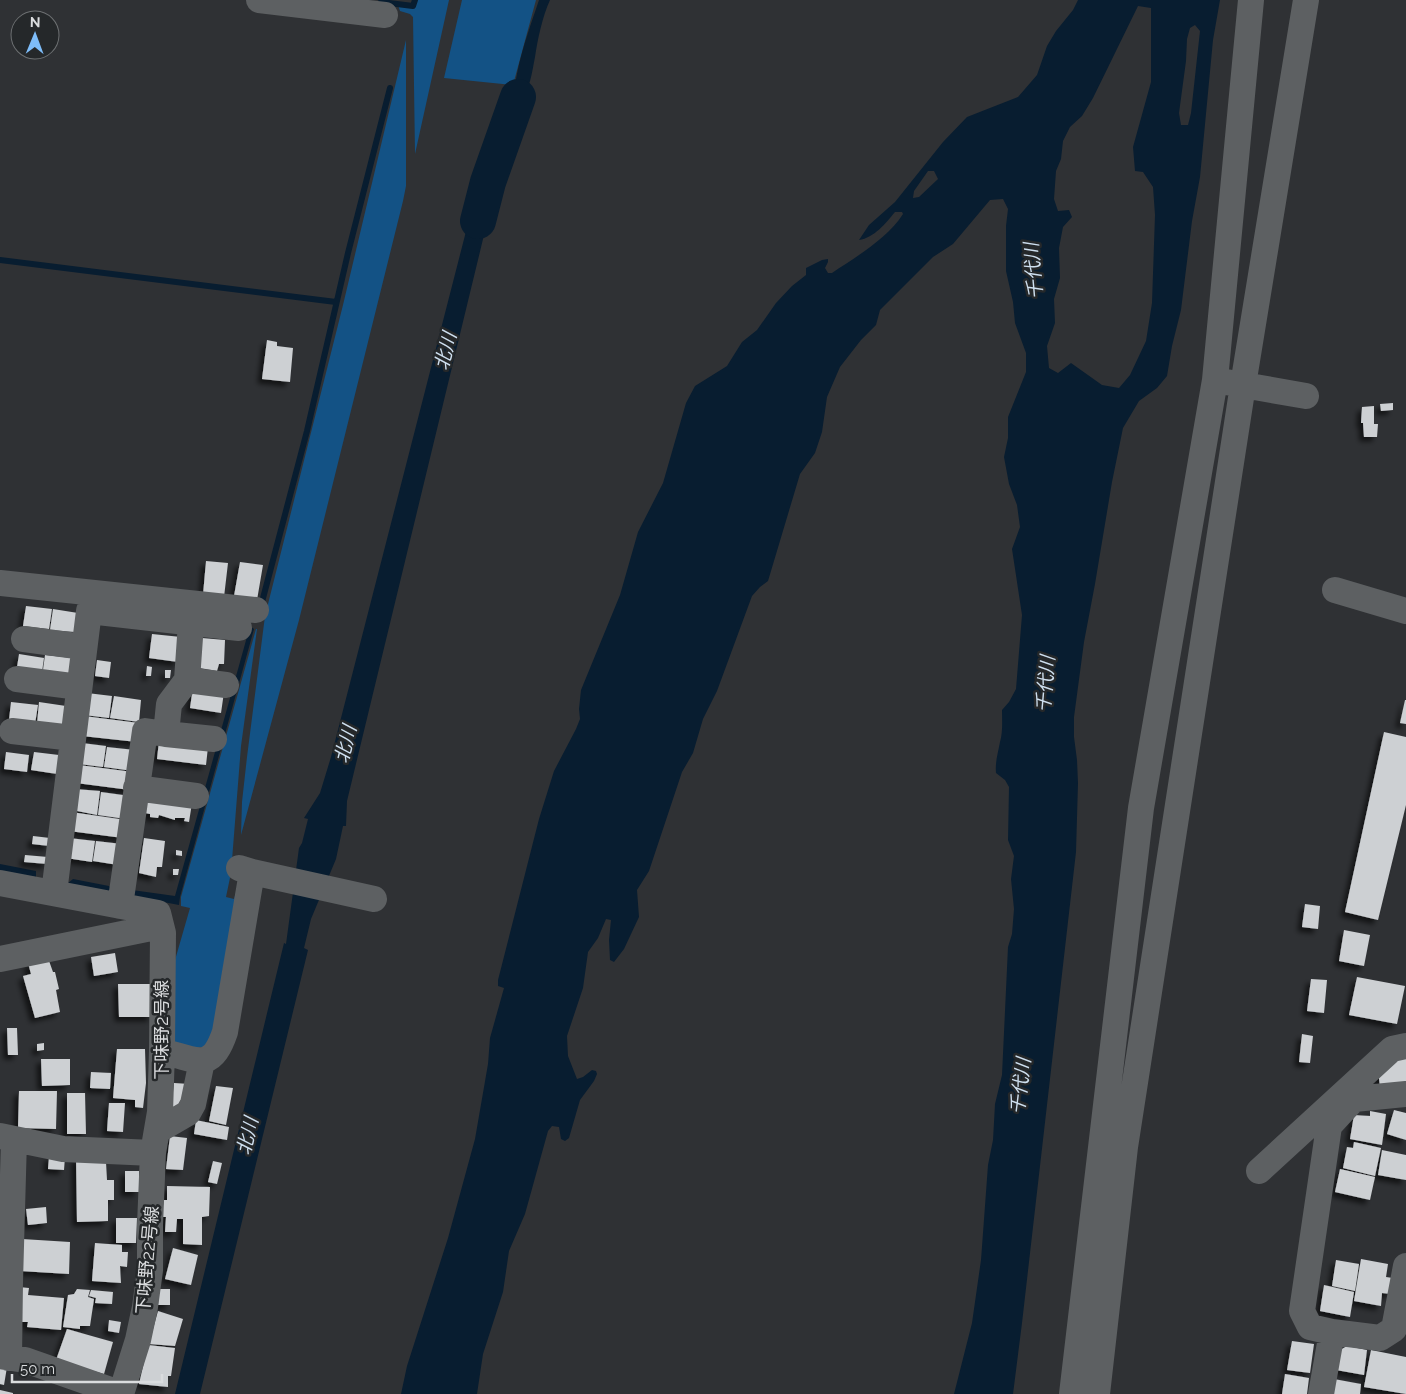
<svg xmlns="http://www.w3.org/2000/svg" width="1406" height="1394" viewBox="0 0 1406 1394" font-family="Raleway,'Noto Sans JP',sans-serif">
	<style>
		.green { fill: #135285 }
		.water { fill: #081d30; fill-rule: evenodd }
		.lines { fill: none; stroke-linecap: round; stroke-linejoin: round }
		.stream { stroke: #081d30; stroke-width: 6 }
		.river { stroke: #081d30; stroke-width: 36 }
		.building { fill: #cdd0d3; filter: url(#shadow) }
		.minor { stroke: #5d6062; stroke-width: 26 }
		.labels { text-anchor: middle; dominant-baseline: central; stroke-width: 5; stroke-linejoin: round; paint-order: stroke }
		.street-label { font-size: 18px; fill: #dadcde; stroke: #25282a }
		.water-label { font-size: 19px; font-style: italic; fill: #cedfef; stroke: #25282a }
	</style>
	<defs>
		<filter id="shadow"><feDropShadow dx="-4.5" dy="4.5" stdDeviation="2.5" flood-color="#0009"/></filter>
	</defs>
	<rect width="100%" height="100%" fill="#2f3134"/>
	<path class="green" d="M417,0H449L415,154L413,17L410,14L400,11L398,5L415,7Z
		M462,0H536L513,85L444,78Z
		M406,40V186L403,201L299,620L241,835L242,802L247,757L265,616L343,305Z
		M256,629H257L241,746L231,873L226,897L234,899L237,889L217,1046L172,1050L171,974L190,908L181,906V897Z"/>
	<path class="water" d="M539,0H550C542,18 538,38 535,57C532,72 530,90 520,102H514C514,70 529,30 539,0Z
		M1078,0H1220L1213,40L1200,177L1192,221L1181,310L1172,346L1167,376L1157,388L1139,401L1123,428L1112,482L1095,584L1084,642L1074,717V737L1077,760L1078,783L1076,852L1022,1323L1013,1394H954L972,1323L981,1260L988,1165L993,1140L995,1104L1002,1075L1008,947L1012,934L1014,909L1011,879L1014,856L1008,840L1009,787L1005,780L996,773C995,762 998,753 1000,742C1003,732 1002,720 1002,710L1009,702L1016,689L1022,615L1012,549L1020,527L1017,505L1009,484L1004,457L1008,438V417L1026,372V353L1015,323L1013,302L1006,271V226L1008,209L1003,199L990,200L953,244L933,257L880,310L876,325L861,340L840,367L827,397L822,432L815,453L800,474L768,581L760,587L752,596L717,691L703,719L693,753L682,772L649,871L637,890L639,917L624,949L614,962L610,960L609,940L611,920L606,919L598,938L588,952L583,988L567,1036L568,1056L577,1079L583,1077L592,1070L596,1071L597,1074L594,1081L580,1100L569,1138L565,1141L561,1139L559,1127L552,1126L548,1131L525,1214L509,1251L503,1292L483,1354L477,1394H401L407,1366L448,1238L475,1139L488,1064L490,1038L504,988L498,986V980L539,819L554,771L576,729L580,719L579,709L581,690L620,595L638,532L663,483L686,403L695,386L727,366L742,342L757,330L776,303L792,286L806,275V268L822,260L828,259V262L825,268L828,273H832C857,256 887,239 903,214L902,212H895C886,223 874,238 859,240L869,225L895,202L943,142L967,117L1018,97L1037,75L1047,46L1056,31L1073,10ZM1138,6L1151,8V82L1133,147L1135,171L1143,172L1153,187L1155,215L1152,303L1146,341L1130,375L1119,388L1102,385L1071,363L1058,373L1049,368L1047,346L1055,323L1054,299L1060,278L1059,248L1063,227L1072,217L1069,210L1058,211L1054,199L1056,171L1061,159L1063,141L1070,127L1082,116L1093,98ZM1195,25L1200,31L1191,113L1188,125H1181L1179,113L1186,61L1187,39L1190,28ZM928,171H934L938,179L919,197L913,198L914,191Z
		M481,173H499L347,801L346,826H343L336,859L311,919L304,948L308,950L200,1394H175L284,943L286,944L299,848L302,843L308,819L304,818L320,793L331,757Z
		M250,626L254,629L180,897L179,905L127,895L132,890L175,896Z
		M0,864L36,871V877L0,871Z
		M73,879L109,886L114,892L67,884Z"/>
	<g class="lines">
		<path class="stream" d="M381,2L413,6L415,0
			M0,260L336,302
			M262,602L307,431L348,253L390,88"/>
		<path class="river" d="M478,221L488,182L518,97"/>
	</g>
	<path class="building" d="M267,340L277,342V346L293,348L290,382L262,379Z
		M1393,403V410L1381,411L1380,404Z
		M1374,406V424H1378L1377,437H1364L1363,423H1361L1362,407Z
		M206,561L228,563L224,597L203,595Z
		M240,562L263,565L257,600L234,596Z
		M26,606L52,609L49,629L23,626Z
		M53,609L78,613L75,632L50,630Z
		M152,634L181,637L178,662L149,658Z
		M202,638L225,640L224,664H219L217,671L200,668Z
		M19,654L44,658L41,678L16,674Z
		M45,655L72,658L69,682L42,678Z
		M97,660L111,662L109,678L95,676Z
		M147,666L152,667L151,676H146Z
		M165,670H171L170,678H165Z
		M193,687L224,692L221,713L190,708Z
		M87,693L112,696L109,718L84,715Z
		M114,696L141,700L139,722L110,718Z
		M1405,700H1406V724L1400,723Z
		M11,702L38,705L35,724L9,720Z
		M39,702L66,706L63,727L37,724Z
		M84,716L139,723L137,742L82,736Z
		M1384,732L1406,737V805L1378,920L1345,912Z
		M159,741L208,747L206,765L157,759Z
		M82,743L106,746L103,767L79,764Z
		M107,747L135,750L133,771L104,767Z
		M6,752L29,755L27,772L4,769Z
		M34,752L59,755L57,774L31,770Z
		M79,765L133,772L130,790L76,783Z
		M75,789L100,791L97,815L72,810Z
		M101,792L130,796L126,819L98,815Z
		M147,797L192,803L189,822L184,821L185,818H175V820L159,815L158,818L150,817V814L145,813Z
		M71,812L126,820L123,838L69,831Z
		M33,836L50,838L49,846L32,844Z
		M69,838L95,841L92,862L66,858Z
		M144,838L165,841L162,867H157L156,877L139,873Z
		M96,841L122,844L118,865L93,861Z
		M176,850L182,851V856L176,855Z
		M25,855L48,857L47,864L24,862Z
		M173,869H179L178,875H173Z
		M1305,904L1320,906L1318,929L1302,927Z
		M1344,930L1370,935L1364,966L1339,961Z
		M115,953L118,972L94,976L91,957Z
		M48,958L53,972H55L59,989L56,990L60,1012L35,1018L23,976L31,974L28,963Z
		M1357,977L1405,986L1397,1024L1349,1015Z
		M1311,979L1327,980L1324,1013L1307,1011Z
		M118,984H151L152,1017H119Z
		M7,1028H17L18,1055H8Z
		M1302,1034L1313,1036L1310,1063L1299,1062Z
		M44,1043V1050L37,1051V1044Z
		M117,1049H145L146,1083L143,1108L135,1107V1100L113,1098Z
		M1406,1056V1084L1380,1087L1378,1070L1388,1059Z
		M41,1059H70V1085L42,1086Z
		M91,1072L111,1073L110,1089L90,1088Z
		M174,1083L190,1084L170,1119Z
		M216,1086L233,1088L226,1125L209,1121Z
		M19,1091H57L56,1129L18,1128Z
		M67,1093H85L86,1134H67Z
		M109,1103H125L123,1132L107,1131Z
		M1394,1110L1406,1113V1140L1387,1134Z
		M1370,1111L1386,1114L1382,1145L1350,1139L1354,1115L1370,1116Z
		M196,1120L229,1127L227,1140L194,1134Z
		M170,1136L187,1138L183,1170L166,1169Z
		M1354,1142L1381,1148L1375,1176L1343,1168L1347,1147L1353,1148Z
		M1382,1150L1406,1155V1180L1378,1175Z
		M49,1156L65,1157L64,1170L48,1169Z
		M76,1157L106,1162L107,1180H114V1200H108V1221L77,1222Z
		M213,1161L222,1163L217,1184L208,1182Z
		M1340,1169L1375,1177L1370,1200L1335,1192Z
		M125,1171H139V1192H125Z
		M167,1186L210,1187L209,1216L202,1217V1245L183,1244V1219H177L176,1232H165L166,1217H161L164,1200H167Z
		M46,1207L47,1223L28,1225L26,1209Z
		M116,1218H137L136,1243H116Z
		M22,1239L70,1242L69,1274L20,1271Z
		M95,1243L122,1245V1252H128L127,1267L120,1266L121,1283L92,1281Z
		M173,1248L198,1255L191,1285L165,1279Z
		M1361,1259L1388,1264L1386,1277L1393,1278L1390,1294L1382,1293L1381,1306L1354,1301Z
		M1336,1260L1359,1264L1355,1291L1332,1286Z
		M1324,1285L1354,1292L1350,1317L1320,1311Z
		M19,1287L29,1288L28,1295L64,1298L61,1330L27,1327L28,1322H20Z
		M77,1289L90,1290L88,1297L94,1299L90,1326H80V1329L63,1327L68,1295L74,1294Z
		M159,1289H170V1305H158Z
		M91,1290L113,1292L112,1304L95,1303L96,1298L89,1296Z
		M158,1311L183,1319L175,1346L149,1344Z
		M109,1320L121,1322L119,1333L108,1331Z
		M67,1329L113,1342L104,1374L56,1360Z
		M1292,1341L1314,1344L1310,1373L1287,1370Z
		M148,1345L175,1348L171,1376H168V1387L139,1384Z
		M1347,1346L1367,1350L1364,1375L1336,1370L1340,1350Z
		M1371,1350L1406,1357V1394L1364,1387Z
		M0,1366L7,1367L4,1385L0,1384Z
		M1285,1374L1309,1378L1307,1394H1282Z
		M1334,1379L1361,1384L1360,1394H1331Z
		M0,1390L13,1393V1394H0Z"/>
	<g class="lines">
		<path class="minor" d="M259,0L385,15
			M1226,382L1306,396
			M0,583L256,610
			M1335,590L1406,611
			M24,639L84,647
			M17,679L79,687
			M187,680L226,685
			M12,731L73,738
			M166,734L214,739
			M136,788L196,796
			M239,868L252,872L374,899
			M0,883L158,913L163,933L162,1051L160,1112L153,1153L63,1149L0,1136
			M54,893L89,611L239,628
			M120,906L145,731L166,734L169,704L187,680L191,623
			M0,959L161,926
			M162,1051C197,1060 211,1073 225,1032L252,872
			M1406,1094L1354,1099L1329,1126L1302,1311L1310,1327L1332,1332L1380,1338L1394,1329L1406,1266
			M157,1131L188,1113L193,1104L202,1061
			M1259,1171L1392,1049L1406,1046
			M0,1356L25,1360L122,1394
			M9,1358L10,1282L14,1139
			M121,1394L138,1340L145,1307L150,1270V1225L153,1153
			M1072,1394L1141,808L1215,380L1251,0
			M1097,1394L1125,1147L1243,385L1306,0
			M1321,1394L1332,1332"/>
	</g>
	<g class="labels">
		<g class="street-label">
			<text transform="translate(161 1030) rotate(-90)">下味野2号線</text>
			<text transform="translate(147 1260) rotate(-85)">下味野22号線</text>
		</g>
		<g class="water-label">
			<text transform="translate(1033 271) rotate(-95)">千代川</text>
			<text transform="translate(445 351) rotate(-76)">北川</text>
			<text transform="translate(1045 684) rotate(-85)">千代川</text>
			<text transform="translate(345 744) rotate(-76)">北川</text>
			<text transform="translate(1020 1086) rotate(-83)">千代川</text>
			<text transform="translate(247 1136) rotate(-77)">北川</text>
		</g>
	</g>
	<g transform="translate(35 35) rotate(1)"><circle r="24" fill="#25282a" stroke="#6d7072"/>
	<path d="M0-4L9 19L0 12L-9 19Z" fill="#7ebdf9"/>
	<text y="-8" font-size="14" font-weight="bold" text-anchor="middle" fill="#dadcde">N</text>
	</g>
	<path d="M12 1374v8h150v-8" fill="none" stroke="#dadcde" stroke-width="2.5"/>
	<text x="20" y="1374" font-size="15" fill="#dadcde" stroke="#25282a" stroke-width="4" paint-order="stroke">50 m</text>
</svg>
